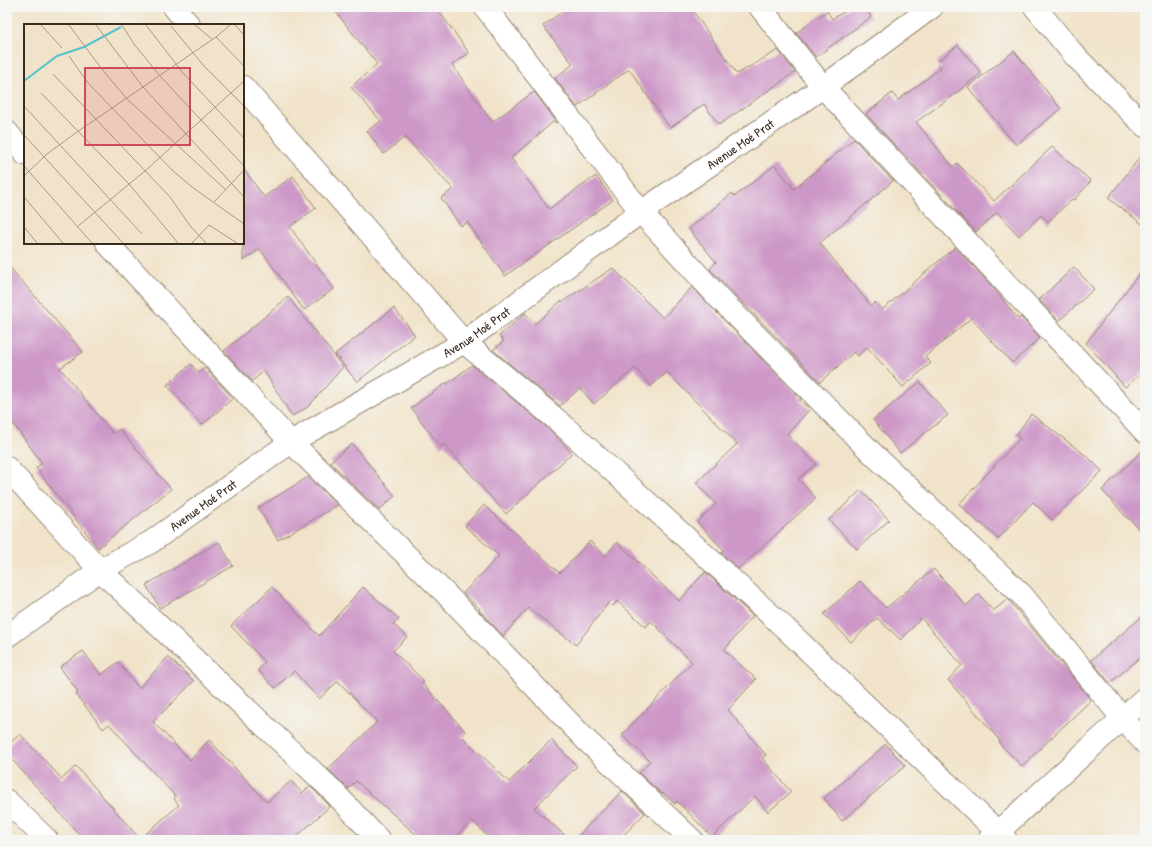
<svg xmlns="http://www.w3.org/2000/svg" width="1152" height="847" viewBox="0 0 1152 847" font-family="'Patrick Hand',sans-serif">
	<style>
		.building { fill: #cd98c8 }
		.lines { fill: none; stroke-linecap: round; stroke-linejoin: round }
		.street-casing { stroke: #968674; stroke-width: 24 }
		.street { stroke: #fff; stroke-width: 22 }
		.labels { text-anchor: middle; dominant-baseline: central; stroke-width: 3; stroke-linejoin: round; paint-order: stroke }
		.street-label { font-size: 13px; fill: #3b2a1e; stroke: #f6f6f2 }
		.inset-river { fill: none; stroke: #56c3cc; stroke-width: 2 }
		.inset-road { fill: none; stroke: #a89985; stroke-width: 1 }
		.view { fill: #d1495b; fill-opacity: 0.15; stroke: #d1495b; stroke-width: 2 }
		.inset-edge { fill: none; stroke: #3b2a1e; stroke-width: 2 }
	</style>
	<rect width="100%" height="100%" fill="#f6f6f2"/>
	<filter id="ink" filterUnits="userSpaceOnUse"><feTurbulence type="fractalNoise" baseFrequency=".025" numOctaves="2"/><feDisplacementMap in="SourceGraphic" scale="8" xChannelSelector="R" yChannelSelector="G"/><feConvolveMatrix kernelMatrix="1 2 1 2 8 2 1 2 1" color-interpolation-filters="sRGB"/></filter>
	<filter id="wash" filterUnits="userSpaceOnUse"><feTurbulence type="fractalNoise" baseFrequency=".012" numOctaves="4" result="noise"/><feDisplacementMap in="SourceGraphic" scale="16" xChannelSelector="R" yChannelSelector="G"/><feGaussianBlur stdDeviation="0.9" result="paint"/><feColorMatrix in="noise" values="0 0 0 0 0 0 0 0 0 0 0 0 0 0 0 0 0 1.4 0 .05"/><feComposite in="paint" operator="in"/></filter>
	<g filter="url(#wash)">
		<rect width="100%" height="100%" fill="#f1e3c9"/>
		<g id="blocks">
			<path class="building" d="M332,7H436L469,53L452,65L492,122L534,92L557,122L555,123L554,121L511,158L549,209L596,176L613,200L505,276L467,222L461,226L441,198L453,189L405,137L384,154L367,131L381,121L351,87L377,64Z
				M568,7H690L737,74L778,50L795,72L719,125L704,104L670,128L629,69L577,107L555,78L573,64L543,26Z
				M852,7H865L871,17L816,57L796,33L827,11L832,19Z
				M958,45L981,73L954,95L916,122L953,167L957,163L994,201L1052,147L1091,181L1074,200L1072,199L1048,222L1041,215L1019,236L997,212L976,232L866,114L892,93L898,100L941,68L937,62Z
				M1014,51L1061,109L1016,145L968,87Z
				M854,139L893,181L820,243L871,306L875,302L882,310L955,247L991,285L1018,319L1021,317L1040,338L1012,363L971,318L925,357L931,363L903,387L867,347L858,356L854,352L820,382L710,269L716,262L689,229L732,193L735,196L775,165L794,189Z
				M1145,151V226L1108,198Z
				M243,168L264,197L293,176L316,208L290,227L334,289L304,310L260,249L243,261Z
				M7,264L83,352L60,368L113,434L119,429L171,489L98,548L36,468L42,463L7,415Z
				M1145,266V371L1125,387L1086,343Z
				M1074,267L1094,289L1059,321L1039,300Z
				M613,268L663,318L692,287L801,399L799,400L810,409L787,434L816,464L798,479L816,498L738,569L721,553L724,550L697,522L716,504L696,483L737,444L667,372L651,386L635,368L594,404L580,388L560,406L493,350L504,341L499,336L525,313L535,324L561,301L562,302Z
				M288,297L343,367L308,407L292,416L264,371L252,381L224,351Z
				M394,308L415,335L357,382L335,354Z
				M191,364L199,373L205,368L233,398L202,425L167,385Z
				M472,365L549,429L572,453L506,514L444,444L441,447L411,408L446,383L447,384Z
				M920,382L948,415L900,453L873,420Z
				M1031,414L1088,457L1102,471L1052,520L1033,502L998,539L981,523L980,524L959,504L1020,438L1016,435Z
				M352,444L395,496L379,510L330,462Z
				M1145,448V537L1129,518L1128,519L1102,490Z
				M308,477L338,505L278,540L258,508Z
				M861,490L889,520L857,549L829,520Z
				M484,505L560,573L590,541L605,556L617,542L679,601L705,572L753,616L724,650L756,679L728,710L766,755L762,758L791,792L768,812L755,796L712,837L677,801L675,804L663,793L662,794L639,773L650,761L622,735L692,662L651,621L646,627L617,601L613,606L609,602L576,645L528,608L503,636L479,610L480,609L463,593L499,556L465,526Z
				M219,542L233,566L160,608L146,585Z
				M934,569L966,606L979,594L993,611L1008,599L1091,700L1022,766L999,743L1000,741L948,680L962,665L921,618L901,640L877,618L851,642L824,614L860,581L886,608Z
				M272,587L319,636L363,587L399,619L393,624L407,637L393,651L424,681L422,683L466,732L462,736L509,782L551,740L577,766L534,808L570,840H491L472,820L453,840H422L356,781L348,789L328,769L377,722L338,681L319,699L294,671L275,688L258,670L265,662L231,626Z
				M1145,614V653L1110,683L1091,660Z
				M83,651L101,675L118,662L139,688L168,657L194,681L153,722L190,760L209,740L267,802L291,781L302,793L310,786L330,806L293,840H84L7,754V746L20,734L62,779L76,766L140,839L179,805L174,799L176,797L109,724L103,729L76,694L78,692L60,667Z
				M886,744L905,766L842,821L824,798Z
				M622,791L645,813L619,840H574Z"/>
		</g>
	</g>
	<g filter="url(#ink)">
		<use href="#blocks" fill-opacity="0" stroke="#968674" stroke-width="1"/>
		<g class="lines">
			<defs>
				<g id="street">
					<path d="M174,7L189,25"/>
					<path d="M485,7L641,212L720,299L872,453L1022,595L1122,718L1145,743"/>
					<path d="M760,7L823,87L1145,432"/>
					<path d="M1035,7L1075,56L1145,126"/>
					<path d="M243,87L464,342L557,420L785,628L1006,840"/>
					<path d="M7,132L25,154"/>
					<path d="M107,243L291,442L447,595L585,739L692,840"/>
					<path d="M7,468L100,570L331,789L379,840"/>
					<path id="s1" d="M7,636L100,570L151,542L291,442L464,342L641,212L823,87L932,7"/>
					<path d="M7,801L47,840"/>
					<path d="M989,840L1145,698"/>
				</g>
			</defs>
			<use href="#street" class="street-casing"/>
			<use href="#street" class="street"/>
		</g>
	</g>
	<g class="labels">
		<g class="street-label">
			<text stroke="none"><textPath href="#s1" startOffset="884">Avenue Moé Prat</textPath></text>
			<text stroke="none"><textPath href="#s1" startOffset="560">Avenue Moé Prat</textPath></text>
			<text stroke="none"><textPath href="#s1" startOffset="236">Avenue Moé Prat</textPath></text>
		</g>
	</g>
	<g transform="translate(24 24)">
		<rect width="220" height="220" fill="#f1e3c9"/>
		<path class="inset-river" d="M0,57L33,32L60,23L97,3"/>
		<path class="inset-road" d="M17,1L38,24M45,1L77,44L103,75L201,165M72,1L119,63L220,173M98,1L110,20L136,52L220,142M122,1L159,49L220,114M171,1L188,15M211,1L220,11M147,2L180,42L220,82M192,13L220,42M45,32L64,59L148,146L168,163L220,200M29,50L146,173L167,203L182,219M17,69L105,160L154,219M0,82L118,210M0,111L99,219M0,142L68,219M0,152L23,130L53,108L192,13L206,1M0,173L39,219M190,178L220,146M0,203L13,219M53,203L121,147L220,57M168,219L185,201L213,219"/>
		<path class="view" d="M61,44H166V121H61Z"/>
		<rect width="220" height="220" class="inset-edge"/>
	</g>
	<rect width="1152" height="847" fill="none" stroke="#f6f6f2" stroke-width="24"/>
</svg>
